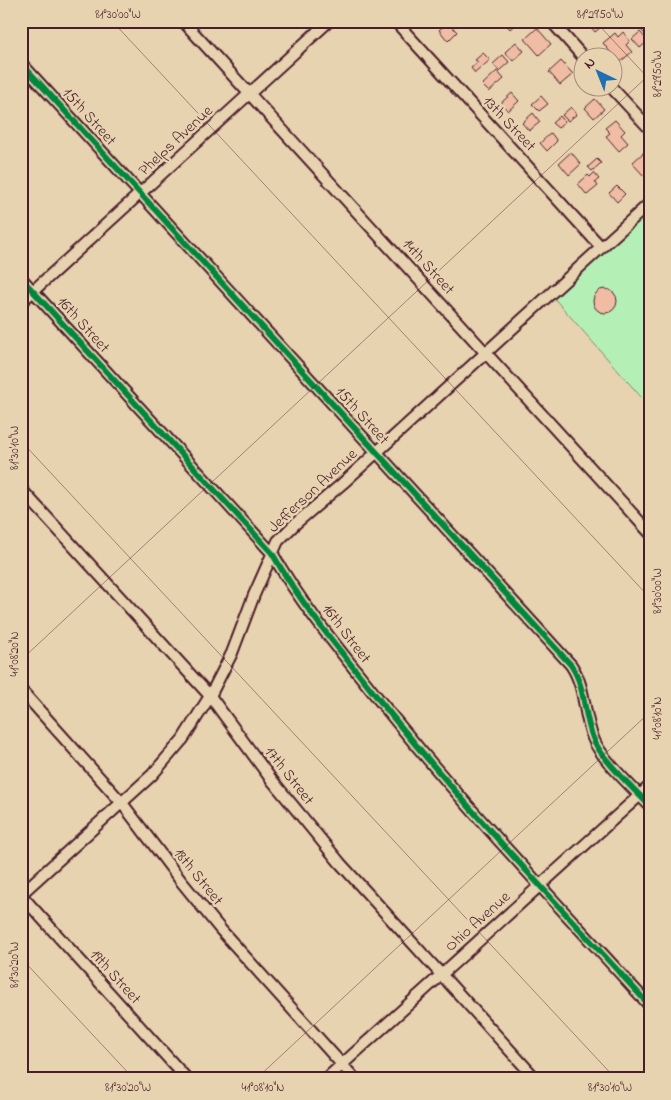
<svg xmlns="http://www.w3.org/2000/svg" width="671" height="1100" viewBox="0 0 671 1100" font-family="'Indie Flower',sans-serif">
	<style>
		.green { fill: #b4f0b6; stroke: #7f8870 }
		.building { fill: #f0bca3; stroke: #4a1f2b }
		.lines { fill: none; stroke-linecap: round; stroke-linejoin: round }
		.street-casing { stroke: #4a1f2b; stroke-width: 14 }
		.street { stroke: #e8d3b1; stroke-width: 10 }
		.cycleway-casing { stroke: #e8d3b1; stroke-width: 9 }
		.cycleway { stroke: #00873e; stroke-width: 6 }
		.ticks { fill: none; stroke: #4a1f2b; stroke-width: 1; stroke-opacity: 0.45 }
		.labels { text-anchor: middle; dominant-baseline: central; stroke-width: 5; stroke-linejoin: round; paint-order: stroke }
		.street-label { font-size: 16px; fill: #4a1f2b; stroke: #e8d3b1 }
		.neatline { fill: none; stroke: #4a1f2b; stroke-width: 2 }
		.ticks-label { font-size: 12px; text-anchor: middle; fill: #4a1f2b }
	</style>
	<rect width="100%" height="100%" fill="#e8d3b1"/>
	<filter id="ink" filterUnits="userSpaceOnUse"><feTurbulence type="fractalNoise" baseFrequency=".02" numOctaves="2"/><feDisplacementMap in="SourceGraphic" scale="10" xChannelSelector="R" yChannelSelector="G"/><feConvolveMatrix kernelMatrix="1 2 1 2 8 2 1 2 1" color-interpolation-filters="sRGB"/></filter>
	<g filter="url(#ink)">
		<path class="green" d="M650,210V407L553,297Z"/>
		<path class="building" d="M503,21H519L510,29Z
			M586,21H607V22L595,32Z
			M650,21V30L645,34L640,29Z
			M448,22L457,32L448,41L439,30Z
			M537,28L551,44L539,55L525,39Z
			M623,32L630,41L626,45L632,52L620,62L616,58L614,60L609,54L611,53L603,43L615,33L618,37Z
			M640,32L648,41L640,48L632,39Z
			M516,42L524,51L513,61L505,52Z
			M483,53L490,60L475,73L471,68L478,62L475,60Z
			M503,55L509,62L499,71L493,64Z
			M561,61L573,74L560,85L549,72Z
			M497,71L504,79L489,92L482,85Z
			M512,93L519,101L508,111L501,103Z
			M541,96L548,104L539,111L532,104Z
			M595,99L604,109L594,118L585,108Z
			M571,107L577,114L568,121L562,115Z
			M533,113L540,122L529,131L522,123Z
			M560,116L565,122L558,128L552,123Z
			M615,120L625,131L621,135L628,143L619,151L606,136L610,133L605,128Z
			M551,133L557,141L547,151L540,143Z
			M571,152L581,164L569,175L559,163Z
			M644,152L650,159V171L644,176L632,163Z
			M597,159L601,163L592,171L588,167Z
			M594,173L599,179L595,182L598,186L587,195L578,184L588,175L590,177Z
			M617,186L625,194L617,202L609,193Z
			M593 301a12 12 0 1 1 24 0a12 12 0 1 1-24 0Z"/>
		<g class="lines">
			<defs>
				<path id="street" d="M183,21L650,533
					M395,21L601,247
					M551,21L584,58
					M21,63L571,665C586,687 583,714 593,738C600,758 635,790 650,806
					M612,88L650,129
					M21,278L272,553C298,599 332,641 365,682C453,795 553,899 650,1006
					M21,302L329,21
					M21,489L210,696L271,779L340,863L536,1079
					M21,690L122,803L181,881L221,930L355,1079
					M21,894L152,775L183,739L210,696L232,653L254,595L278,541L295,524L343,483L650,203
					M21,895L187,1079
					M326,1079L650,786"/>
			</defs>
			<use href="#street" class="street-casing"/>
			<use href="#street" class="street"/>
			<defs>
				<path id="cycleway" d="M21,63L571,665C586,687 583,714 593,738C600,758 635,790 650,806
					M21,278L272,553C298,599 332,641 365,682C453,795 553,899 650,1006"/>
			</defs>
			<use href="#cycleway" class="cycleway-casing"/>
			<use href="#cycleway" class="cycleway"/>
		</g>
	</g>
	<path class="ticks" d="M112,21L650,598M595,21L650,80M21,22L22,21M21,441L616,1079M21,660L650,74M21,958L134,1079M256,1079L650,712"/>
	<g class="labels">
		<g class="street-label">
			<text transform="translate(89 117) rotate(48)">15th Street</text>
			<text transform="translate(509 124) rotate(47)">13th Street</text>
			<text transform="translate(176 141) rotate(-43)">Phelps Avenue</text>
			<text transform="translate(428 267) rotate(48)">14th Street</text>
			<text transform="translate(83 325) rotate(48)">16th Street</text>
			<text transform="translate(362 416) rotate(48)">15th Street</text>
			<text transform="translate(313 491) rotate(-43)">Jefferson Avenue</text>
			<text transform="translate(346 634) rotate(53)">16th Street</text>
			<text transform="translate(289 776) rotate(52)">17th Street</text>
			<text transform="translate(198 877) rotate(51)">18th Street</text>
			<text transform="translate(478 922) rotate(-42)">Ohio Avenue</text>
			<text transform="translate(115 977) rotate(48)">19th Street</text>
		</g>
	</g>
	<rect width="671" height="1100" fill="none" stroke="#e8d3b1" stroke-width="55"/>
	<g transform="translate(598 72) rotate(317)"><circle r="24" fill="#e8d3b1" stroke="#a98b7b"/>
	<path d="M0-4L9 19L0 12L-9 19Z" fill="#1f6fb2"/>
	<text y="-8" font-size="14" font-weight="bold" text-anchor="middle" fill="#4a1f2b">N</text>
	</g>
	<rect x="28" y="28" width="616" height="1044" class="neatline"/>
	<g class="ticks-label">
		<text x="118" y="18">81°30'00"W</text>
		<text x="600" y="18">81°29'50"W</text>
		<text transform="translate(657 74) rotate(-90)" y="4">81°29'50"W</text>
		<text transform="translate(14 448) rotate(-90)" y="4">81°30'10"W</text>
		<text transform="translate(657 591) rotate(-90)" y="4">81°30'00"W</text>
		<text transform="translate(14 654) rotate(-90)" y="4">41°08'20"N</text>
		<text transform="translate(657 718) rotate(-90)" y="4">41°08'10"N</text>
		<text transform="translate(14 965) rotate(-90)" y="4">81°30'20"W</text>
		<text x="128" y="1091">81°30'20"W</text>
		<text x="263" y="1091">41°08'10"N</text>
		<text x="610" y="1091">81°30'10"W</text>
	</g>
</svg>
